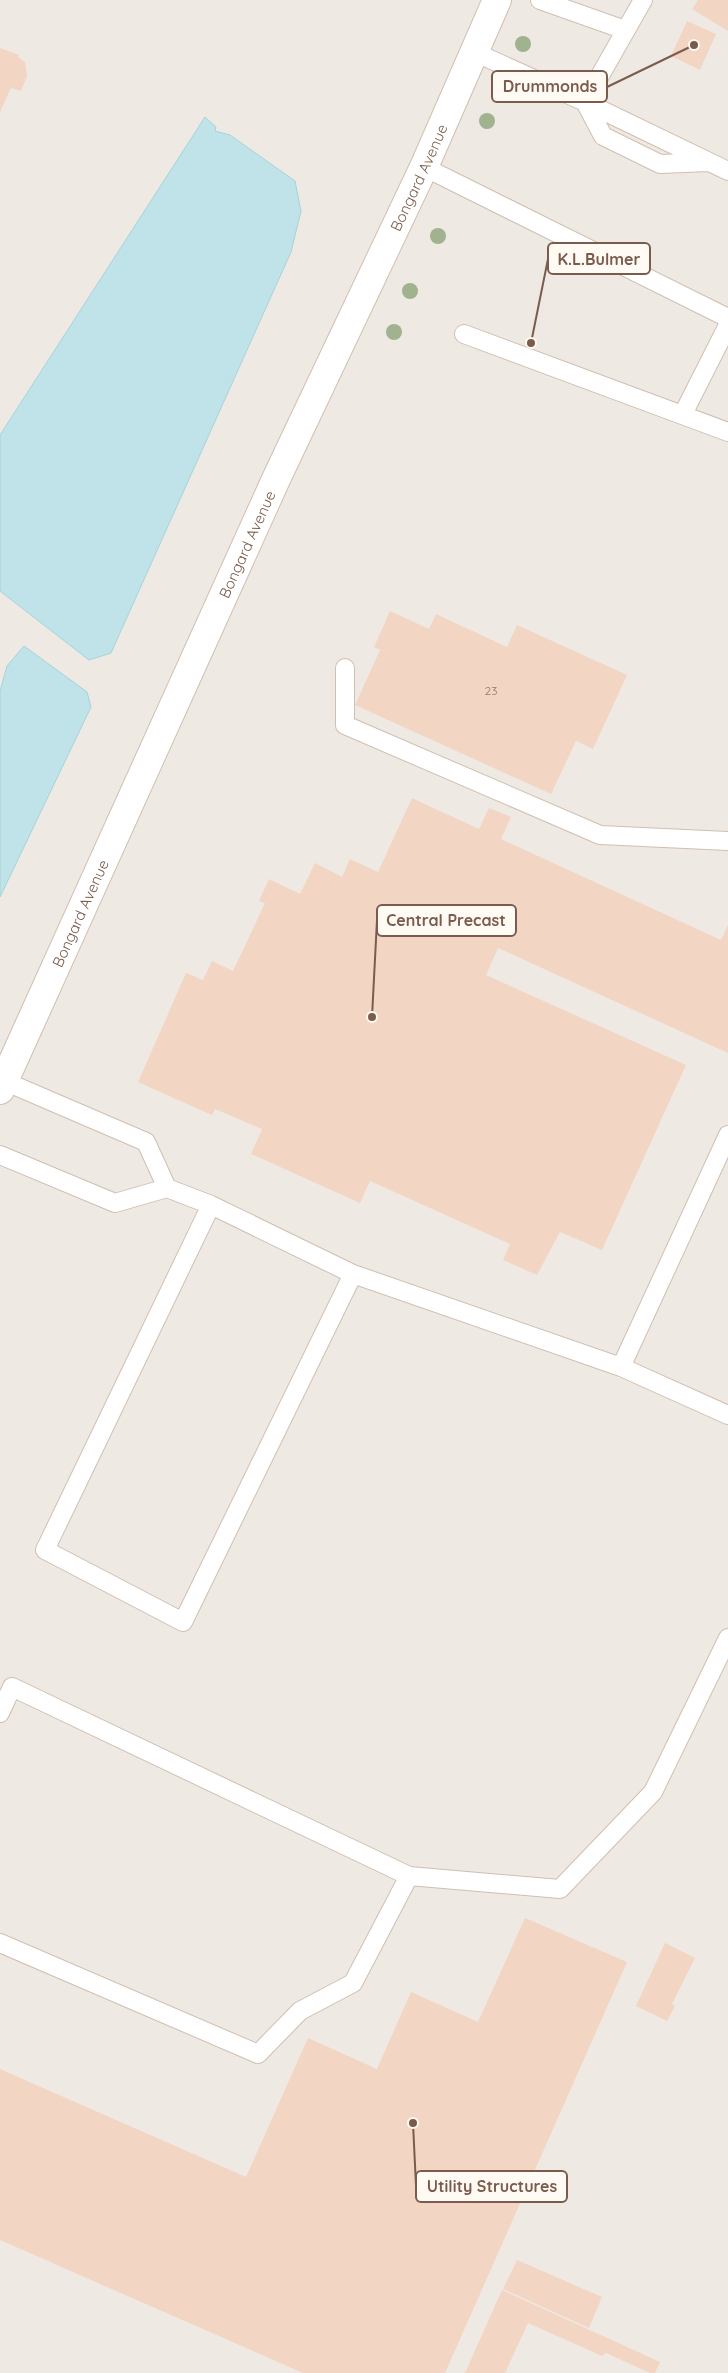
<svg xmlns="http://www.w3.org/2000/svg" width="728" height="2373" viewBox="0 0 728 2373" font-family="Quicksand,sans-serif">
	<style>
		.industrial { fill: #efe9e4 }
		.water { fill: #bfe3e8; stroke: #a5d3da }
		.building { fill: #f3d5c3 }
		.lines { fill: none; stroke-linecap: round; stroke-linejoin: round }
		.lane-casing { stroke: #d1beb0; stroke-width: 20 }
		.street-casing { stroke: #d1beb0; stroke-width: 30 }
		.lane { stroke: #fff; stroke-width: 18 }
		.street { stroke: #fff; stroke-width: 28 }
		.tree { fill: #a0b28e }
		.labels { text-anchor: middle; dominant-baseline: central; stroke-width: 5; stroke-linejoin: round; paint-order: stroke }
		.number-label { font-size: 12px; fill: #987a6a }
		.street-label { font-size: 15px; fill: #7a5c4d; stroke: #fffaf3 }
		.leader { fill: none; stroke: #7a5c4d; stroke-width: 2 }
		.callout-dot { fill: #7a5c4d; stroke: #fffaf3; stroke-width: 2 }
		.callout { fill: #fffaf3; stroke: #7a5c4d; stroke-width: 2 }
		.callout-label { font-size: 16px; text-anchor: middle; font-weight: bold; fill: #7a5c4d }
	</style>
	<rect width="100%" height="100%" fill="#fdf6ec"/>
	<path class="industrial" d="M0,0H728V2373H0Z"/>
	<path class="water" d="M205,117L216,127L215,131L230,135L295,181L301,211L291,252L111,653L89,660L0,591V435Z
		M24,646L87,692L91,707L0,897V691L7,666Z"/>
	<path class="building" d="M698,0H728V31L692,9Z
		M687,21L716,34L700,70L671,56Z
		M0,48L19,55L18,57L25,62L27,76L21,91L11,88L0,112Z
		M390,611L429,629L436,614L507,647L517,625L627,675L593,749L576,741L551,794L355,705L380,650L374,647Z
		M412,798L479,829L489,808L511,817L501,839L721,940L728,925V1053L498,948L486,975L686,1065L602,1250L560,1232L537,1275L503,1260L510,1244L370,1181L360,1203L251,1154L262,1129L215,1109L212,1115L138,1082L186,973L203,980L212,961L233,971L265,903L259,901L269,879L300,894L315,863L342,877L350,859L378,872Z
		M525,1918L627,1962L445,2373H303L0,2240V2069L246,2177L308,2038L377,2069L411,1992L478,2022Z
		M665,1943L695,1958L672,2004L675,2006L667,2021L636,2006Z
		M517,2260L602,2297L589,2328L503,2289Z
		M502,2290L660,2362L655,2373H650L606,2353L602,2356L528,2323L505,2373H465Z"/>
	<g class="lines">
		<defs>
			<path id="lane" d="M540,0L625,30
				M643,0L585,102L603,136L660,164L708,162
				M474,52L585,102L728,171
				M424,167L728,318
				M464,334L728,432
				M683,414L728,325
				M345,668V725L600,835L728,841
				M4,1081L146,1142L167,1188
				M0,1155L115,1203L167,1188L211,1205L353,1274L621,1367L728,1415
				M211,1205L45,1550L183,1622L353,1274
				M621,1367L728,1135
				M0,1713L12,1687L409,1876L353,1983L300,2011L258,2054L0,1943
				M409,1876L560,1889L653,1792L728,1638"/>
			<g id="street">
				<path id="s1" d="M0,1090L277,477L424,167L497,0"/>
			</g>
		</defs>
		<use href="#lane" class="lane-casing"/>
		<use href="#street" class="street-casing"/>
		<use href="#lane" class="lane"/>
		<use href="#street" class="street"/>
	</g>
	<g class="tree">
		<circle cx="523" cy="44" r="8"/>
		<circle cx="487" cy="121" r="8"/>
		<circle cx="438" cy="236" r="8"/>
		<circle cx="410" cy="291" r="8"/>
		<circle cx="394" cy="332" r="8"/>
	</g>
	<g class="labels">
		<g class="number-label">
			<text x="491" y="690">23</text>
		</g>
		<g class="street-label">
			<text stroke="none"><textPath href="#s1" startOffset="1004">Bongard Avenue</textPath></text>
			<text stroke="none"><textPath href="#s1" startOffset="599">Bongard Avenue</textPath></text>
			<text stroke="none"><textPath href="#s1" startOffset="194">Bongard Avenue</textPath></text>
		</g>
	</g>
	<path class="leader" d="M694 45L607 87M531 343L548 259M372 1017L377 920M413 2123L416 2186"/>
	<g class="callout-dot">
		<circle cx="694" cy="45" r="5"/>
		<circle cx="531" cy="343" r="5"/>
		<circle cx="372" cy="1017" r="5"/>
		<circle cx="413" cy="2123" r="5"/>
	</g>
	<g class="callout">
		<rect x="492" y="71" width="115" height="31" rx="5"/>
		<rect x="548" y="243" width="102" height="31" rx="5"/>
		<rect x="377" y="905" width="139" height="31" rx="5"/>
		<rect x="416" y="2171" width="151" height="31" rx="5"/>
	</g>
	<g class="callout-label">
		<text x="550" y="92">Drummonds</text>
		<text x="599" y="265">K.L.Bulmer</text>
		<text x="446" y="926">Central Precast</text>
		<text x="492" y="2192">Utility Structures</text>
	</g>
</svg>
